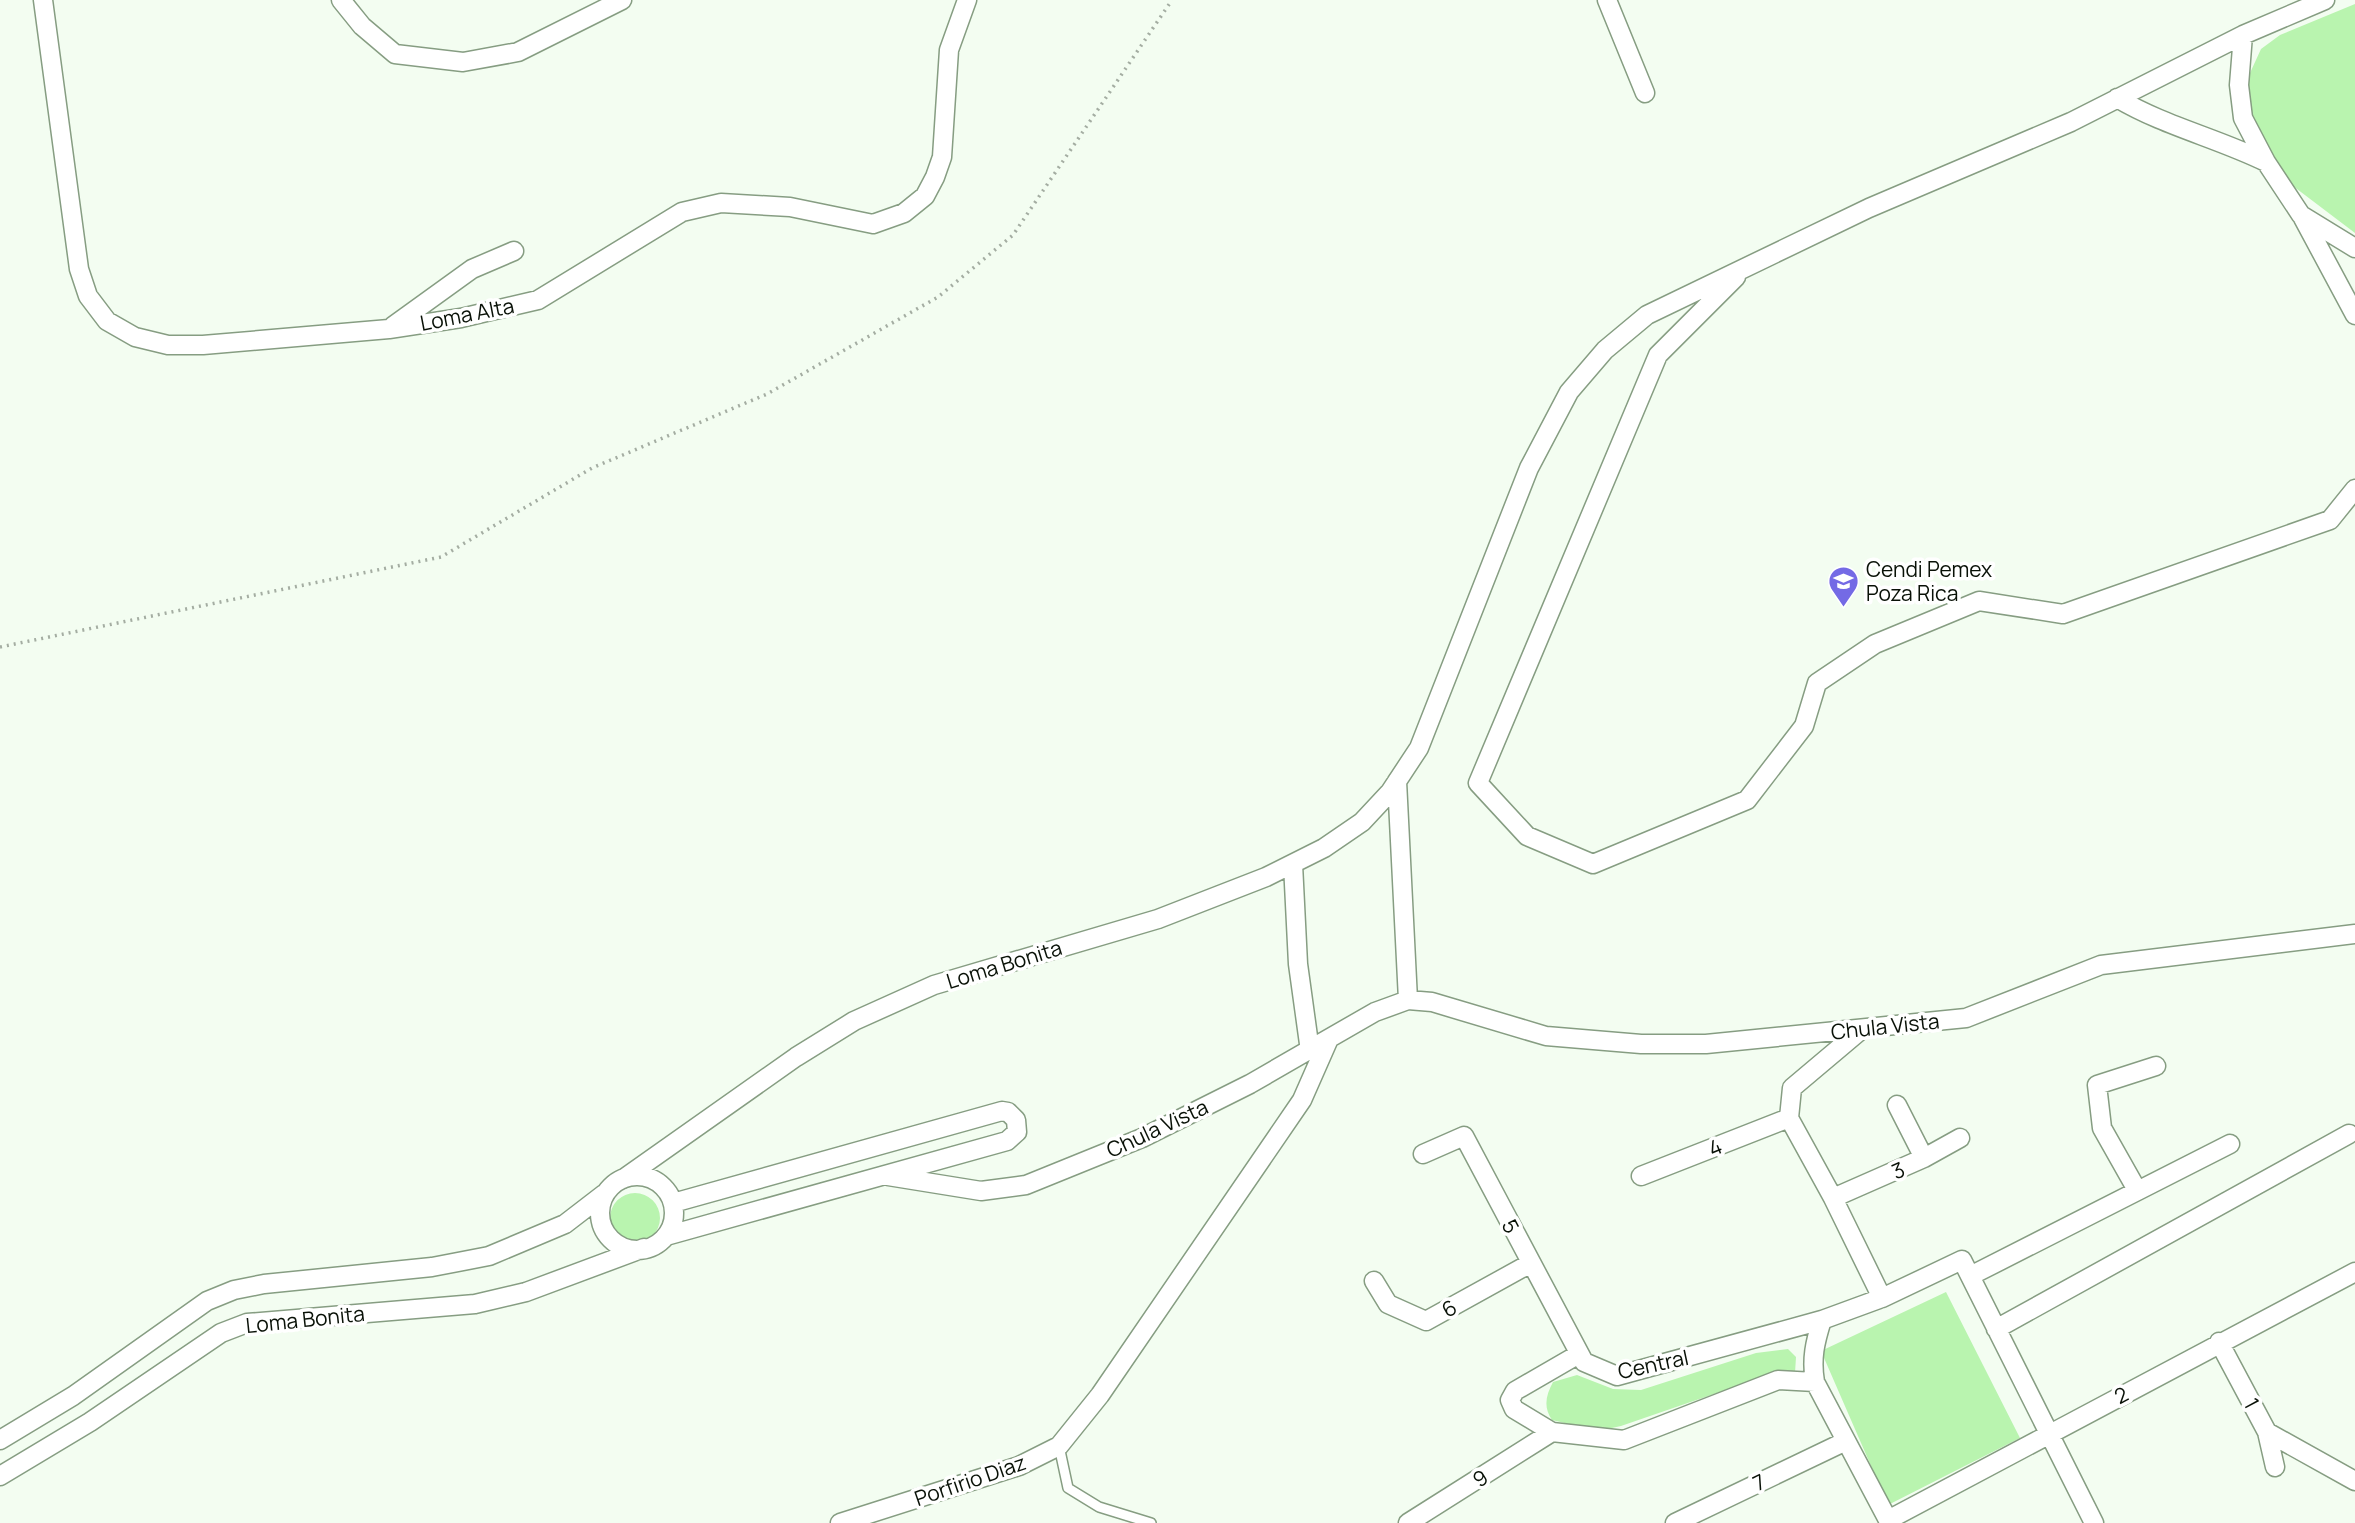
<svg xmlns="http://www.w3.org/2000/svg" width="2355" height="1523" viewBox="0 0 2355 1523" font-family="Manrope,sans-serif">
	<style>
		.green { fill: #b9f4af }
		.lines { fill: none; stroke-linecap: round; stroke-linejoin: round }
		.service-casing { stroke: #869d82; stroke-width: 12 }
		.minor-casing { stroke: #869d82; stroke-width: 21 }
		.path { stroke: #a4ada2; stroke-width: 3.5; stroke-dasharray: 2 5; stroke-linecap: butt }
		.service { stroke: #fff; stroke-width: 9 }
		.minor { stroke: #fff; stroke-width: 18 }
		.labels { text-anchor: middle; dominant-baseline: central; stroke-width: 7; stroke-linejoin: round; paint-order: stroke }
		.street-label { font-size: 21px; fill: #091107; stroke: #fff }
		.poi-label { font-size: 21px; fill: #091107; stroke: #fff; text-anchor: start }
	</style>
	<rect width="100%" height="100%" fill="#f3fdf1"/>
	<path class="green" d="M2355,4V233L2293,186L2249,128L2246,98L2250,73L2261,49L2280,35Z
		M610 1218a25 25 0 1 1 50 0a25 25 0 1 1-50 0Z
		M1946,1292L2020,1438L1888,1505L1821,1351Z
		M1788,1349L1796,1357L1795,1373L1740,1385L1621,1426L1598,1431L1552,1420C1543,1407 1546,1395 1553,1382L1577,1375L1613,1389L1641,1390L1756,1353Z"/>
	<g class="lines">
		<defs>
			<path id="service" d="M1059,1446L1068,1488L1099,1507L1151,1523"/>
			<path id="minor" d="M43,0L79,269L88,296L107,321L135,337L168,345H203L389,329L461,318L538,300L682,212L721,203L790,207L873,224L904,213L925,196L935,177L942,157L949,50L967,0
				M341,0L362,26L395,54L463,62L518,52L622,0
				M1607,0L1645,93
				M2243,35L2239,85L2243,118L2266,162L2301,215L2355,248
				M2117,98C2164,126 2217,138 2266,162
				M2303,218L2355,315
				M1736,277L1658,355L1478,783L1527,836L1593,864L1747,800L1804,726L1817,683L1875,644L1979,601L2063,614L2330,520L2355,489
				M393,326L472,269L514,251
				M1397,781L1408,1000
				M1293,864L1298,964L1310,1051
				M1862,1029L1792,1088L1789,1118L1833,1198L1882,1298
				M1897,1105L1924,1158
				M1423,1154L1464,1136L1584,1362L1617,1376L1822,1320L1882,1298L1962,1260L2094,1523
				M888,1176L981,1191L1026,1185L1142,1138L1250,1084L1375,1012L1408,1000L1432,1002L1546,1036L1641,1044H1706L1966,1018L2101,965L2355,934
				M1641,1176L1789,1118
				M600 1213a37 37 0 1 1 74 0a37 37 0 1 1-74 0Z
				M623,1179L796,1057L854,1021L934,985L1158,919L1266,877L1324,848L1362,822L1390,792L1419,748L1529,468L1569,392L1605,350L1647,315L1869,208L2071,122L2243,35L2325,0
				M2137,1190L2102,1128L2097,1085L2156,1066
				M1833,1198L1924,1158L1960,1138
				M666,1236L1007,1141L1017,1132L1016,1120L1008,1112L1002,1111L673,1203
				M1972,1275L2230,1144
				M1374,1281L1388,1304L1426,1321L1531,1263
				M1822,1320C1815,1342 1811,1359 1815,1382L1888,1520L2355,1272
				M1996,1329L2349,1134
				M2219,1342L2267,1432L2275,1467
				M1579,1354L1515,1391L1510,1400L1514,1409L1552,1432L1624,1440L1778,1380L1815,1382
				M2267,1432L2355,1481
				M0,1440L73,1396L207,1301L234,1290L264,1284L432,1267L489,1256L565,1224L604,1194
				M0,1476L90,1422L221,1333L247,1323L475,1304L526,1292L644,1248
				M840,1523L1019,1466L1059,1446L1100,1395L1302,1100L1328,1041
				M1408,1523L1552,1432
				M1675,1523L1844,1442"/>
		</defs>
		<use href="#service" class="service-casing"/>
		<use href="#minor" class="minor-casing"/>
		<path class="path" d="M0,647L441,557L592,468L767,394L938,297L1013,235L1172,0"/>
		<use href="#service" class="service"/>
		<use href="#minor" class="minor"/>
	</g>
	<defs>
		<symbol id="school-pin" viewBox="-11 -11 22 30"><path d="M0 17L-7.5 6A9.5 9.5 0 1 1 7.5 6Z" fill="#746ae5" stroke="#fff"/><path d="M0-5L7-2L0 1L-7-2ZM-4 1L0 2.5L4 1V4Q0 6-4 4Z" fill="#fff"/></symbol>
	</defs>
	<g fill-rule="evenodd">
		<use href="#school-pin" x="1826" y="564" width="35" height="47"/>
	</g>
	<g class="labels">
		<g class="street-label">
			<text transform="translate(467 314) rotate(-11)">Loma Alta</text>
			<text transform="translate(1004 964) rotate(-17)">Loma Bonita</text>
			<text transform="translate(1885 1026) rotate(-6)">Chula Vista</text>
			<text transform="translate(1157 1128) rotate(-25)">Chula Vista</text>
			<text transform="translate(1715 1147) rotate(-22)">4</text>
			<text transform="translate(1898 1170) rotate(-24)">3</text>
			<text transform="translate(1511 1226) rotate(62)">5</text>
			<text transform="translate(1449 1308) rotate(-29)">6</text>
			<text transform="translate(305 1319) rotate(-6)">Loma Bonita</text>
			<text transform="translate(1653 1364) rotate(-12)">Central</text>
			<text transform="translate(2121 1395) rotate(-28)">2</text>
			<text transform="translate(2252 1403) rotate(62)">1</text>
			<text transform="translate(1480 1478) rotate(-32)">9</text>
			<text transform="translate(970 1480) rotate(-19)">Porfirio Diaz</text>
			<text transform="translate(1759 1482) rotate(-26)">7</text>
		</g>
		<g class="poi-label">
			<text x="1866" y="569">Cendi Pemex<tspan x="1866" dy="24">Poza Rica</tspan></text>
		</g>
	</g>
</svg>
